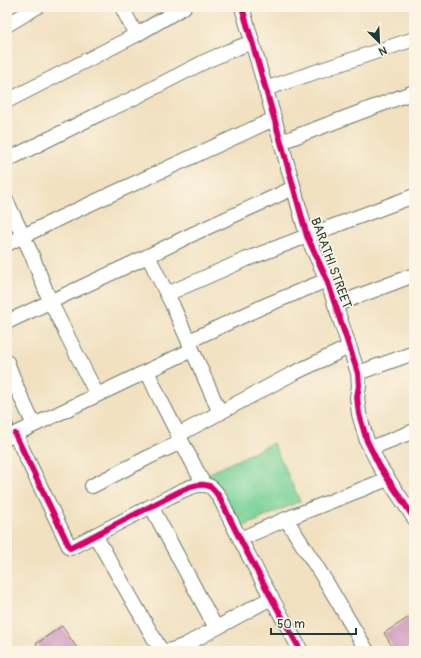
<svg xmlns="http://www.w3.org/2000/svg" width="421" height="658" viewBox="0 0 421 658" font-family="Pangolin,sans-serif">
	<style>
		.green { fill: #78d298; stroke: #4c8866 }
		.building { fill: #ca8fb8 }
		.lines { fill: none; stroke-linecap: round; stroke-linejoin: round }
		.street-casing { stroke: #687665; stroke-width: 16 }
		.street { stroke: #fff; stroke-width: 14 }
		.cycleway-casing { stroke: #fcf5e5; stroke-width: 8 }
		.cycleway { stroke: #d6006c; stroke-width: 6 }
		.labels { text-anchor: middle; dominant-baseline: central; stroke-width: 3.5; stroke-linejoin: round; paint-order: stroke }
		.street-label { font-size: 13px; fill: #1f3d34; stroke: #fcf5e5 }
	</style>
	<rect width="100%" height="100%" fill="#fcf5e5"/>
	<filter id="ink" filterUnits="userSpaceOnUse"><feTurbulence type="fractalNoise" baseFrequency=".025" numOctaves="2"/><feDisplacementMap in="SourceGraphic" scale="8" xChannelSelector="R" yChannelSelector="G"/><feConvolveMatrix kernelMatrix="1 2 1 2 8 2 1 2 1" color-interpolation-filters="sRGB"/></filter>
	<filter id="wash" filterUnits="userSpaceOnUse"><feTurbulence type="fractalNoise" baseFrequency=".012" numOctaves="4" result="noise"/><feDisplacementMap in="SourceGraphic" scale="16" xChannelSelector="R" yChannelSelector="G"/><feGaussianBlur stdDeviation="0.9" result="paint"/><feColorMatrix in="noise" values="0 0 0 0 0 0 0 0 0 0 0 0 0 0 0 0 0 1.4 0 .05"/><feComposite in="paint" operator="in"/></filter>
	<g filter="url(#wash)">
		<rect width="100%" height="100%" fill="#f1e1c1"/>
		<path class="green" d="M273,443L300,501L240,528L208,474Z"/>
		<g id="blocks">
			<path class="building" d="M7,412L15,428L7,431Z
				M414,614V645L404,651H395L384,633Z
				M62,626L79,651H41L36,644Z"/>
		</g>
	</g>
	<g filter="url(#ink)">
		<use href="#blocks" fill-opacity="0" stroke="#687665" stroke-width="1"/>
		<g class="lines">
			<defs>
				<path id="street" d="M122,7L136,35
					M242,7L281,142L307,236L327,280L358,373L359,386L357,397L359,414L367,441L380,467L414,518
					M7,25L37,7
					M265,89L414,39
					M7,101L136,35L184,7
					M281,142L414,92
					M7,160L101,113L128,101L165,82L206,61L229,51L252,42
					M7,202L31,253L50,301L97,395
					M7,244L64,216L274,119
					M148,256L173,306L220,413
					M167,294L247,259L307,236L414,196
					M335,305L414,275
					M7,322L148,256L195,233L274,197L293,188
					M189,341L264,306L327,280
					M7,362L19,393L34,425
					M147,371L160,399L204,485
					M358,373L414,353
					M15,434L70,548L169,497C179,492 198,481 209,486C219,491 225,510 230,519C252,564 277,608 301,651
					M178,435L290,375L349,347
					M7,438L160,365L192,350
					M371,448L414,431
					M92,486L149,457L181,442
					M151,506L216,628
					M286,519L325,580L367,651
					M95,535L159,647L163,651C173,651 180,647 189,643L271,598
					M240,539L286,519L388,479"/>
			</defs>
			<use href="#street" class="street-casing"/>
			<use href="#street" class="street"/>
			<defs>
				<path id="cycleway" d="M242,7L281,142L307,236L327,280L358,373L359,386L357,397L359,414L367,441L380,467L414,518
					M15,434L70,548L169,497C179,492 198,481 209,486C219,491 225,510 230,519C252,564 277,608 301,651"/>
			</defs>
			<use href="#cycleway" class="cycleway-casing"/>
			<use href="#cycleway" class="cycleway"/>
		</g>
	</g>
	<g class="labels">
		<g class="street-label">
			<text transform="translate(331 263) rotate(70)">BARATHI STREET</text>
		</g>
	</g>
	<rect width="421" height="658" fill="none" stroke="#fcf5e5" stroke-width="24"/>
	<g transform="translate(379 42) rotate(156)" stroke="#fcf5e5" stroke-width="3" paint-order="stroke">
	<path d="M0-3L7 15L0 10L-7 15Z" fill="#1f3d34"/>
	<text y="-6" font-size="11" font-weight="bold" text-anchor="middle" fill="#1f3d34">N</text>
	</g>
	<path d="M271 628v6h85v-6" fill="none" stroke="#1f3d34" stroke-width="2"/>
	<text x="277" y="628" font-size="12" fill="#1f3d34" stroke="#fcf5e5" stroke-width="3" paint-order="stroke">50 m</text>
</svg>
